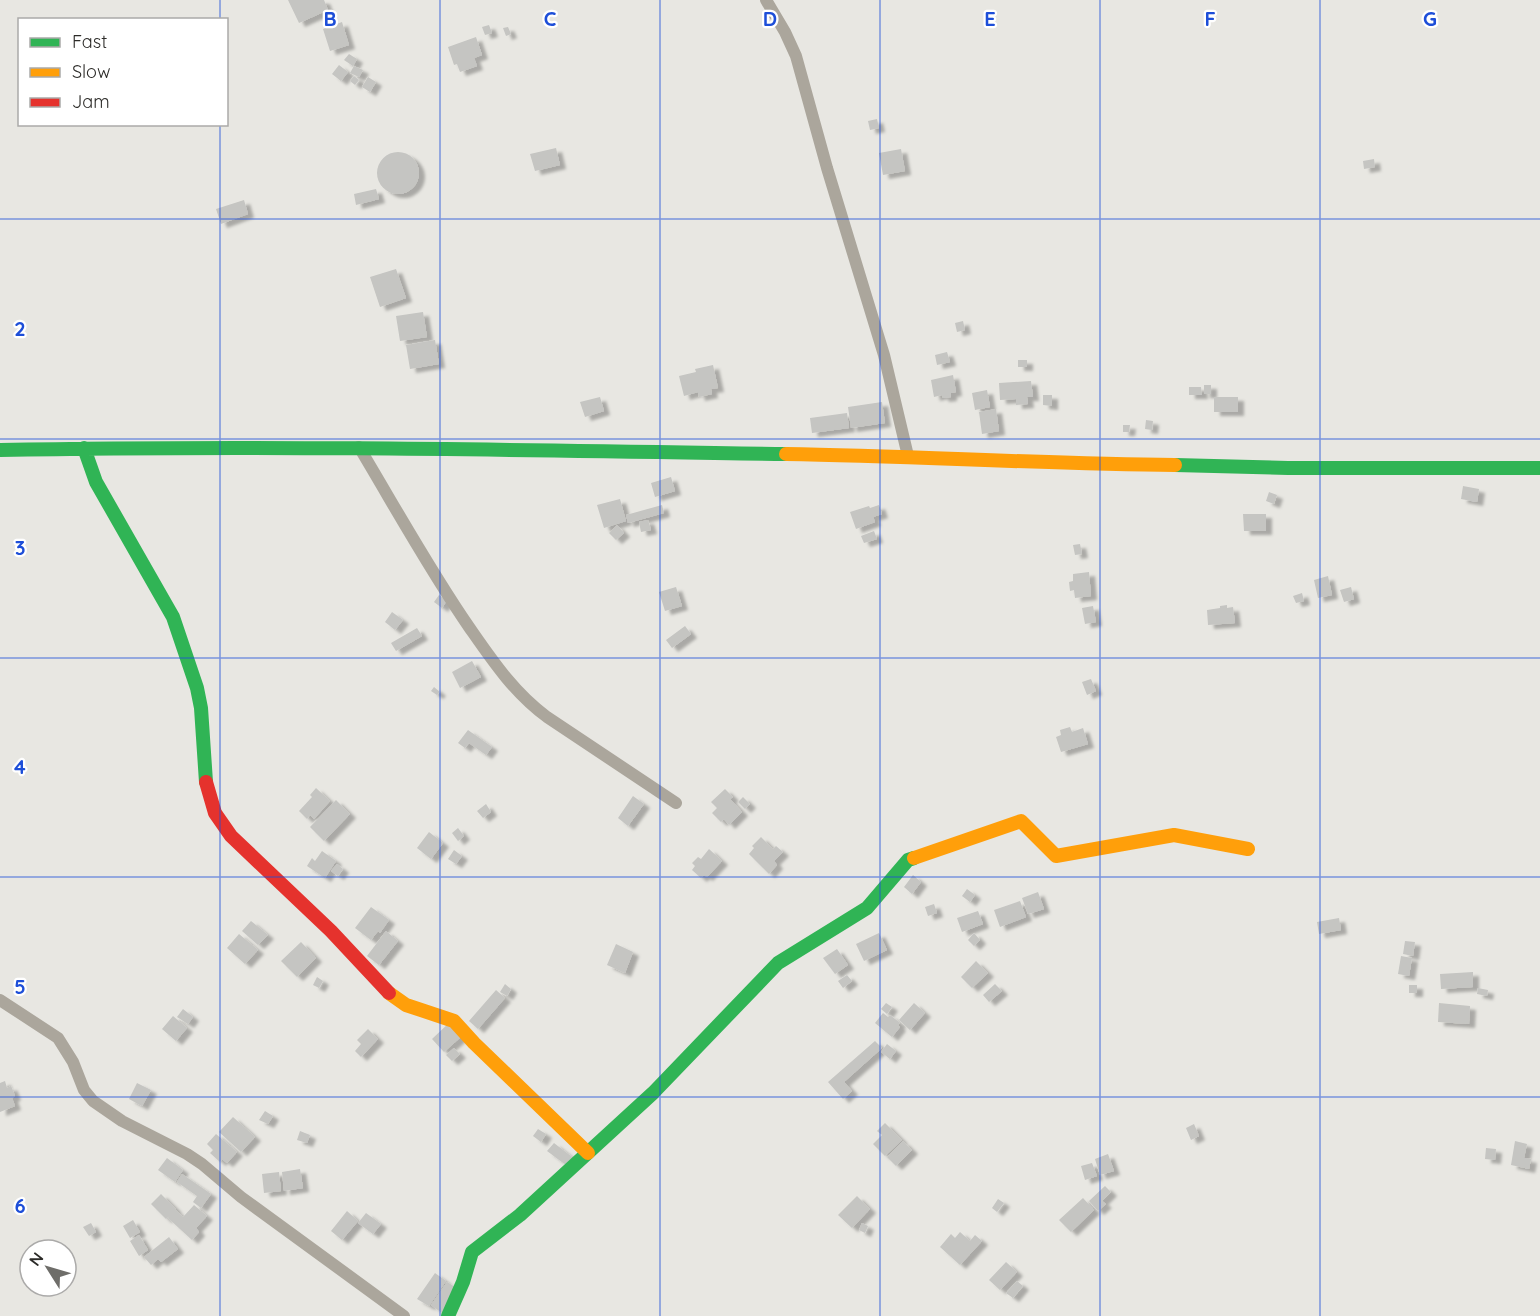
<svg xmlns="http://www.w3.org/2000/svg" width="1540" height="1316" viewBox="0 0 1540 1316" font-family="Quicksand,sans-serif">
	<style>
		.building { fill: #c5c5c2; filter: url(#shadow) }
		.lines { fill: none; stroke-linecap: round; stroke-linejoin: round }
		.street { stroke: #aba69c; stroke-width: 12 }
		.fast { stroke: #30b455; stroke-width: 14 }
		.slow { stroke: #ff9f0a; stroke-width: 14 }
		.jam { stroke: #e5322d; stroke-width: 14 }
		.grid { fill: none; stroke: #1d4ed8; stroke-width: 1.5; stroke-opacity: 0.55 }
		.grid-label { font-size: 20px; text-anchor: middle; font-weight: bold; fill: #1d4ed8; stroke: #fff; stroke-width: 4.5; stroke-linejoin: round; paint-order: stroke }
	</style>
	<defs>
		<filter id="shadow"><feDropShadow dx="6" dy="4" stdDeviation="1.5" flood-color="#0004"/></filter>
	</defs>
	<rect width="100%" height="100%" fill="#e8e7e2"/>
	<path class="building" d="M288,0H324L328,10L299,23Z
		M342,22L349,45L330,51L323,29Z
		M489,25L492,33L485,35L482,27Z
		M508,27L511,34L506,36L503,28Z
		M476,37L482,55L474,58L477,66L460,72L457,64L454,65L448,47Z
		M349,54L357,59L353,66L344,60Z
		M339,65L348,72L341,81L332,74Z
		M354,66L363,70L359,77L350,73Z
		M354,76L359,80L355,85L350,81Z
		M368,77L376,82L370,92L362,87Z
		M877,119L879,128L870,130L868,121Z
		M556,148L560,165L535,171L530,154Z
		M901,149L905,171L883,175L879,153Z
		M377 173a21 21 0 1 1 42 0a21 21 0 1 1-42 0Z
		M1374,159L1375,167L1364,169L1363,161Z
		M376,189L379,199L356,205L354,194Z
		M244,200L248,214L221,224L216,209Z
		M396,269L406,298L380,307L370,277Z
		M423,312L427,337L400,341L396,316Z
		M963,321L965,330L957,332L955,323Z
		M435,340L439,364L410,369L406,345Z
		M947,352L950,362L937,365L935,355Z
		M1018,360H1027V367H1018Z
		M713,365L718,388L711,389L712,394L699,397L698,392L684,396L679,376L696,372L695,369Z
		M953,375L956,392L951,393V397L943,398L942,395L934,397L931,380Z
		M1031,381L1033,397H1027L1028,404L1016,405V399L1000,400L999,383Z
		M1204,385H1211V394H1204Z
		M1189,387H1201L1202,395H1189Z
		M987,390L990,407L975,410L972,393Z
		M1043,395H1052V406L1043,405Z
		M600,397L604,411L585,417L580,402Z
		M1214,397H1238V412H1214Z
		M882,402L885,423L851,428L848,407Z
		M996,409L999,431L982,434L979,412Z
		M847,413L849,428L812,433L810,418Z
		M1146,420L1153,421L1152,430L1145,429Z
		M1123,425H1130L1129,432H1123Z
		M671,477L675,491L655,497L651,483Z
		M1463,486L1479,489L1477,502L1461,499Z
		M1269,492L1277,495L1274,504L1266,501Z
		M620,499L626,521L604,528L597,505Z
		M662,505L664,513L628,523L626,515Z
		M879,505L882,514L873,517L875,522L856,529L850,512L869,506L870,508Z
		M1243,514H1266V531H1244Z
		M648,520L651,530L641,532L639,522Z
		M617,525L624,533L616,540L609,533Z
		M874,531L877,539L864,543L861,536Z
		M1080,544L1082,554L1075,555L1073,545Z
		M1089,572L1091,596L1075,598L1074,590L1070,591L1069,582L1073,581V574Z
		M1328,576L1332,595L1318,598L1314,580Z
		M676,587L682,606L665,611L659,592Z
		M1351,587L1354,599L1344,602L1340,590Z
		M1302,593L1304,601L1296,603L1293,596Z
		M439,595L447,600L442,608L434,602Z
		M1227,605V608L1233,607L1235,623L1208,625L1207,610L1220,608V606Z
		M1093,606L1096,622L1085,624L1082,608Z
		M392,612L403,620L395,630L385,622Z
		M685,626L691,634L672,648L666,640Z
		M417,628L422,636L396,651L391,643Z
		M472,661L481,677L460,688L452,672Z
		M1091,679L1096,691L1087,695L1082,682Z
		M434,687L440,692L437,695L431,691Z
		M1070,727L1072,732L1083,728L1088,744L1061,752L1056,737L1061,735L1060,730Z
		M468,730L492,747L486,755L469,743L465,748L458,743Z
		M316,788L330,801L314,819L310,815L307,819L299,811L312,797L310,795Z
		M725,789L733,797L730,799L742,812L729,825L724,819L721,822L712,813L717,808L711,802Z
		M633,796L644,804L628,826L618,818Z
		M743,797L750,804L745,809L738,802Z
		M336,800L350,814L324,841L310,827Z
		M486,804L491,812L483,818L477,811Z
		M458,828L464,836L458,841L452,833Z
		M429,832L443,843L431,859L417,848Z
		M761,837L773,849L776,846L783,852L774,861L777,865L769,874L749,854L754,848L752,846Z
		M709,849L722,861L707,877L704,875L701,878L692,870L695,866L692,863L698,857L701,859Z
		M454,850L462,856L456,864L448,859Z
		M322,851L336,861L325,878L307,866L312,858L315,861Z
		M337,864L343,869L338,876L331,871Z
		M913,875L921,882L912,894L904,887Z
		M967,889L975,895L970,902L962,896Z
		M1038,892L1044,909L1028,914L1022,898Z
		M1020,901L1026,917L1000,927L994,910Z
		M934,904L937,913L928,916L925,907Z
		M371,907L389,920L380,933L378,931L371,940L355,928Z
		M978,911L983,924L962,932L957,918Z
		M1339,918L1341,930L1319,934L1317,922Z
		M251,921L268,935L258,945L242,931Z
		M386,931L398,941L379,965L367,956Z
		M879,933L887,950L864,961L856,944Z
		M974,933L980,940L974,946L968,940Z
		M239,934L258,950L245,964L227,948Z
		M1405,941L1415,942L1413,956L1403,954Z
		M301,942L316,958L297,977L281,961Z
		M616,944L633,952L625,973L607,965Z
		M837,949L848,965L835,974L823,958Z
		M1401,956L1412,958L1409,976L1398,974Z
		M976,961L988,973L972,988L961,977Z
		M1473,972V987L1441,989L1440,974Z
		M847,975L852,981L843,988L838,981Z
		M317,977L323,981L319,988L313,985Z
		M505,984L511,989L507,996L500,992Z
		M995,984L1002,991L989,1002L983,995Z
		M1409,985H1417V993H1409Z
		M1478,988L1488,990L1487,996L1477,994Z
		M496,990L505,998L478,1029L469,1021Z
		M886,1003L892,1007L887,1014L881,1009Z
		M914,1003L925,1013L910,1030L899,1020Z
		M1439,1003L1470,1006L1469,1024L1438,1022Z
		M183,1009L193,1017L188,1024L177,1017Z
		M883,1013L888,1017L890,1015L900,1023L898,1025L900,1027L892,1037L875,1023Z
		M173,1016L187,1028L176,1041L162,1029Z
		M450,1022L463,1035L444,1052L432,1039Z
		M368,1029L378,1039L361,1057L355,1051L361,1044L357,1040Z
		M875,1041L882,1048L844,1082L852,1091L843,1099L828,1082Z
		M887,1044L896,1051L890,1059L881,1052Z
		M454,1048L460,1054L452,1061L446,1055Z
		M5,1081L7,1088L11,1086L15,1096L12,1098L15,1106L0,1112V1083Z
		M137,1083L151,1090L142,1106L129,1099Z
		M265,1111L273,1116L268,1124L259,1120Z
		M233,1117L255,1137L241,1152L219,1132Z
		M885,1123L902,1140L885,1156L873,1144L882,1135L877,1131Z
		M1194,1124L1199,1136L1191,1140L1186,1128Z
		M538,1129L546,1134L541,1142L533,1136Z
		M300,1131L310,1135L307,1143L297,1140Z
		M216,1134L237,1152L227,1163L222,1159L220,1162L210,1153L213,1150L207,1144Z
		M903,1141L912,1150L896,1166L887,1157Z
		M1515,1141L1527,1144L1524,1158L1531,1159L1529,1169L1511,1165Z
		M554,1143L572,1157L566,1165L547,1151Z
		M1486,1148L1496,1149L1495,1160L1485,1159Z
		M1108,1154L1114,1171L1100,1175L1095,1159Z
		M167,1158L183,1170L175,1182L158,1170Z
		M1092,1163L1097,1176L1085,1180L1081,1166Z
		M300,1169L303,1188L284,1191L282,1172Z
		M279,1172L281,1191L264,1193L262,1174Z
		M182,1174L211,1194L201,1208L193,1202L197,1196L177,1182Z
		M1105,1186L1111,1192L1102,1201L1106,1204L1098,1211L1089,1201Z
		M161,1194L176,1209L166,1219L151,1204Z
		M857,1196L870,1209L852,1228L838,1215Z
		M1083,1198L1094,1210L1071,1232L1059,1220Z
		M998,1199L1004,1203L997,1212L992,1208Z
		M194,1205L207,1216L196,1228L199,1232L192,1240L168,1218L176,1210L183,1217Z
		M347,1211L358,1221L342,1240L331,1231Z
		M366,1213L381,1224L373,1234L358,1223Z
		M133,1220L140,1232L130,1238L123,1226Z
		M91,1223L96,1232L89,1236L83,1227Z
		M862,1223L868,1226L865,1233L859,1230Z
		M960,1232L970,1241L975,1235L982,1241L960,1265L940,1247L951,1234L955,1238Z
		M139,1235L148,1250L139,1256L130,1241Z
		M169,1237L178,1249L161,1262L158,1259L151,1265L144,1257Z
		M1006,1262L1017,1272L1000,1290L989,1280Z
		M435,1273L446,1281L429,1306L417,1299Z
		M1017,1281L1023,1286L1013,1298L1006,1293Z
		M447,1282L458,1289L442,1313L431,1305Z"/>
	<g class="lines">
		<path class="street" d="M766,0L785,32L796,56L827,168L884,355L908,456
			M359,447C395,507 429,569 469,627C492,660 514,693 547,717L676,803
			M0,1000L58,1038L73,1062L84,1090L93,1101L122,1121L187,1154L202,1164L241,1197L404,1316"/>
		<path class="fast" d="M84,448L96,482L173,617L197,688L201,708L206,782
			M0,450C262,445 524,450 786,454
			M1175,465L1288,468H1540
			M448,1316L463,1282L472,1252L520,1215L653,1093L778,963L867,908L908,860L914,858"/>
		<path class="slow" d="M786,454C915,456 1045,464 1175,465
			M914,858L1021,821L1056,856L1174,835L1248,849
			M389,993L406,1005L454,1021L474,1043L588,1153"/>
		<path class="jam" d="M206,782L215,813L231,836L331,931L389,993"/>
	</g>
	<path class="grid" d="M220,0V20M440,0V1316M660,0V1316M880,0V1316M1100,0V1316M1320,0V1316M220,124V1316M0,219H1540M0,439H1540M0,658H1540M0,877H1540M0,1097H1540"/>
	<g class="grid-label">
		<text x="330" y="26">B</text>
		<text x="550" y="26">C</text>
		<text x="770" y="26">D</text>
		<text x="990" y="26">E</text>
		<text x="1210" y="26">F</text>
		<text x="1430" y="26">G</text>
		<text x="20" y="336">2</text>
		<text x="20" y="555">3</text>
		<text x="20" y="774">4</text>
		<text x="20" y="994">5</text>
		<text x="20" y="1213">6</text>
	</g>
	<rect x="18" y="18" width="210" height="108" fill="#ffffff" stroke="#abaaa9" stroke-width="1.5"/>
	<rect x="30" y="38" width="30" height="9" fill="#30b455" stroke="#abaaa9" stroke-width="1.5"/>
	<text x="72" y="48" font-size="18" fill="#2c2b28">Fast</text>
	<rect x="30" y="68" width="30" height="9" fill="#ff9f0a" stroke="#abaaa9" stroke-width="1.5"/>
	<text x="72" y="78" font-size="18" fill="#2c2b28">Slow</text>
	<rect x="30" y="98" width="30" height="9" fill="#e5322d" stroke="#abaaa9" stroke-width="1.5"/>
	<text x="72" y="108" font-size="18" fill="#2c2b28">Jam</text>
	<g transform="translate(48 1268) rotate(307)"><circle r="28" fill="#ffffff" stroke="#abaaa9" stroke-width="1.5"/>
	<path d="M0-4.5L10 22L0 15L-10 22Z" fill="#6e6d69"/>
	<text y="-9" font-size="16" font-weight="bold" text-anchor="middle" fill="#2c2b28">N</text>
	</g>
</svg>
